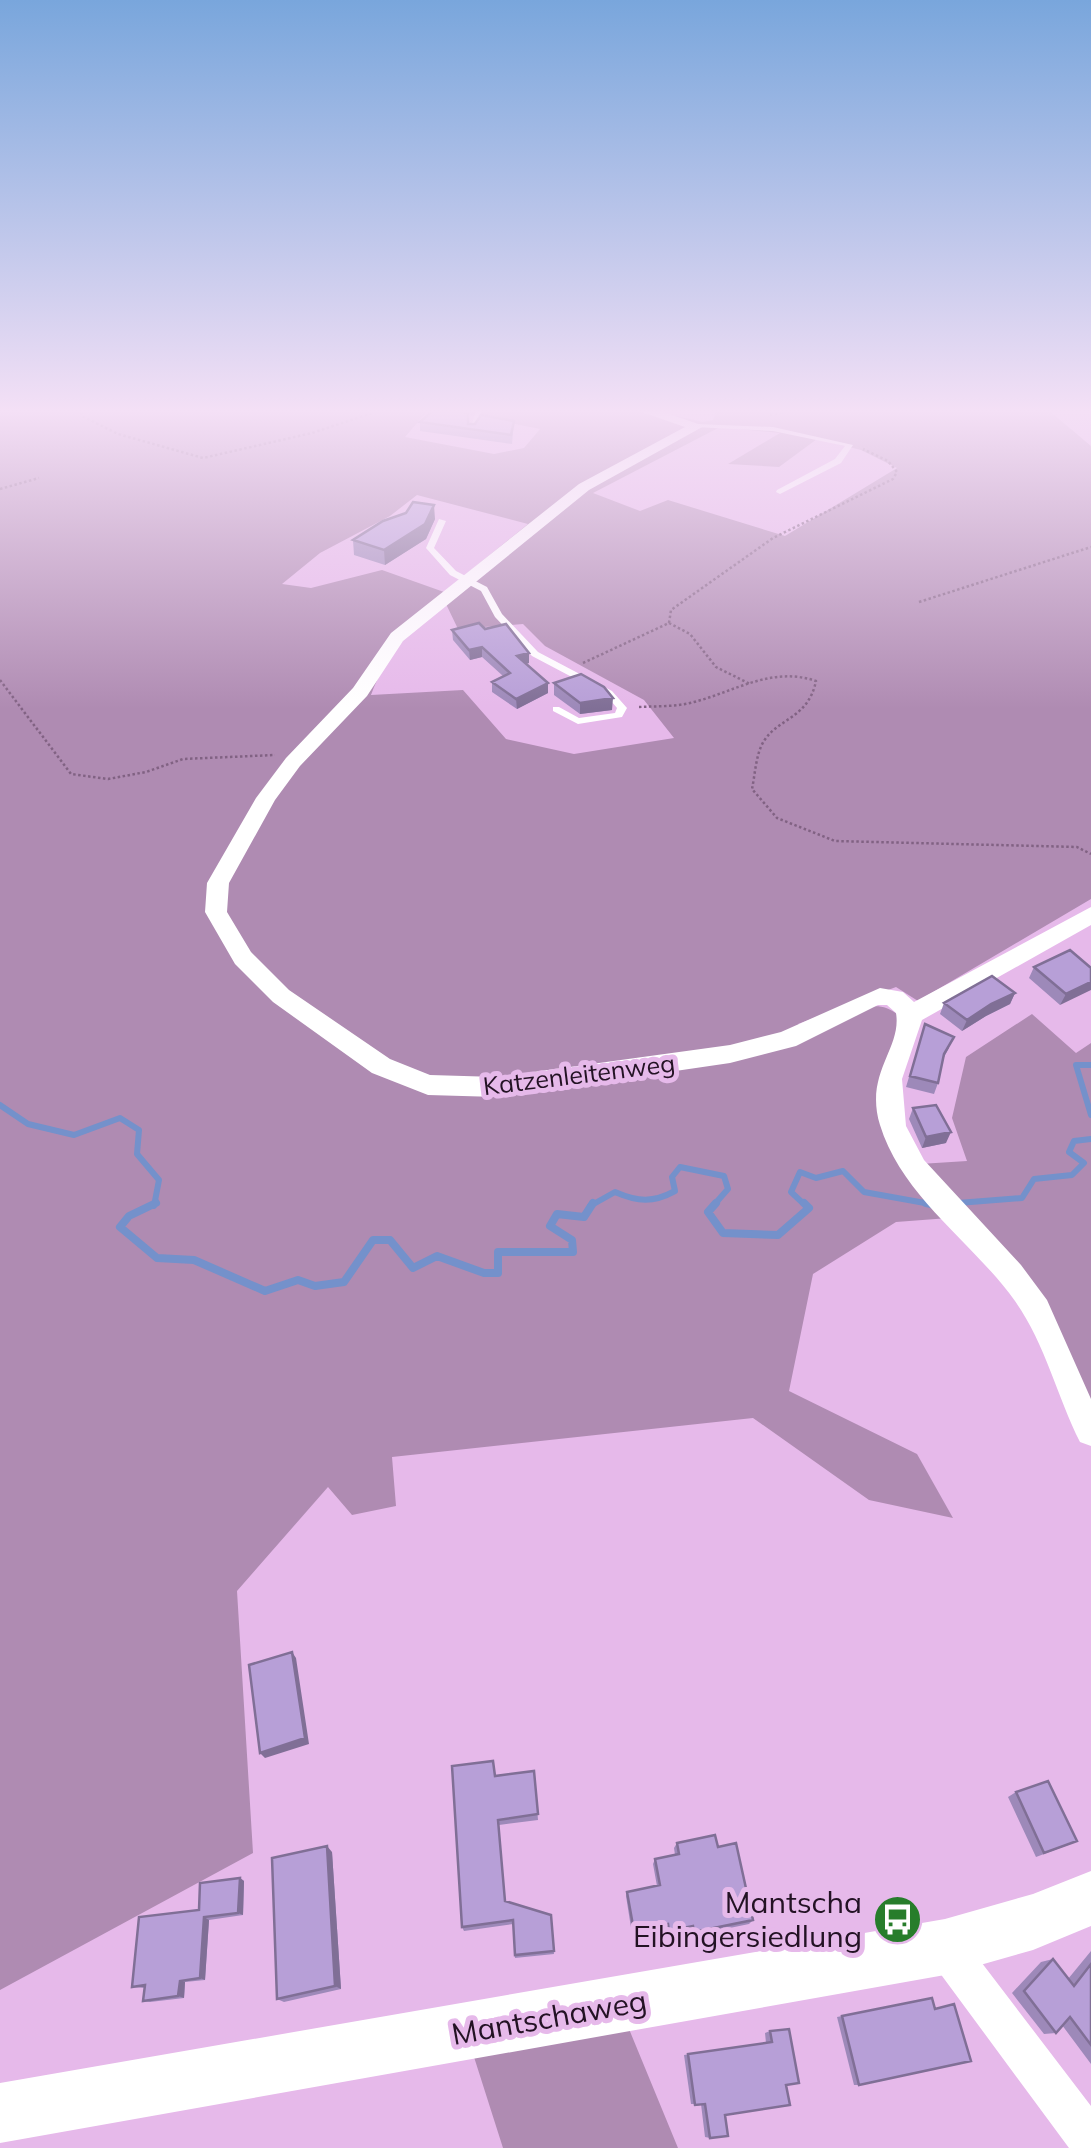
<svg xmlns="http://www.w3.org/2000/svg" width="1091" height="2148" viewBox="0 0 1091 2148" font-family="Mulish,sans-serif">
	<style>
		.green { fill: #af8bb2; fill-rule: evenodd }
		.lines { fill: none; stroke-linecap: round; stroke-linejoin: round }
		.stream-far1 { stroke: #7491cb; stroke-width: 6 }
		.stream { stroke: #7491cb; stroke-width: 8 }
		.path { stroke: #816283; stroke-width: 2.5; stroke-dasharray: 2.5 2.5; stroke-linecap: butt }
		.lane { fill: #fff; fill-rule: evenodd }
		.street { fill: #fff; fill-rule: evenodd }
		.secondary { fill: #fff; fill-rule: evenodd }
		.wall { fill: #9d89b9 }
		.shaded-wall { fill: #806f96 }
		.building { fill: #b79fd7; stroke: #806f96; stroke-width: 2.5 }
		.labels { text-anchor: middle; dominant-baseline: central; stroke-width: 10; stroke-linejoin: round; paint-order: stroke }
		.street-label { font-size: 25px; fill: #231224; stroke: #e6b9ea }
		.near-poi-label { font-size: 30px; fill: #231224; stroke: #e6b9ea; text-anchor: end }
		.near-street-label { font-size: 30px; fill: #231224; stroke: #e6b9ea }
	</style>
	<rect width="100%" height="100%" fill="#e6b9ea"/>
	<path class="green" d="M0,408H642L703,422L713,420L717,408H1046L1091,446V899L918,1001L896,987L798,1024L814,1035C841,1020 871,992 898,1015C899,1037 889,1054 882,1075C864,1135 913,1177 949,1218L896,1222L813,1274L789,1391L917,1454L953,1518L869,1500L753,1418L392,1457L396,1506L352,1515L328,1487L237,1591L253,1853L0,1990ZM429,409H441L540,429L524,448L494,454L405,437ZM720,427L780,433L728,464L779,467L817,439L861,450L897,468L785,536L668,500L640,511L593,493ZM417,495L528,524L444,592L382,570L311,588L282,584L320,553L390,516ZM446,604L458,629L523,624L545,646L644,700L674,738L574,754L506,739L463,690L371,695C387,653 410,628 446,604Z
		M1032,1014L1076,1053L1091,1043V1415L1069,1359L920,1164L967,1161L952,1118L966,1057Z
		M629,2029L678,2148H503L474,2057Z"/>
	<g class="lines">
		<path class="stream-far1" d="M1091,1065H1076L1091,1115
			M0,1105L28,1124L74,1135L120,1118L139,1130L137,1154L159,1180L154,1206
			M958,1203L1022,1198L1034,1179L1072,1175L1084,1163L1069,1152L1074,1141L1091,1139
			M590,1206L615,1192C638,1202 653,1203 675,1191L672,1177L680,1167L724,1176L728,1189L713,1206
			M806,1206L791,1192L800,1172L816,1178L843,1171L864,1192L936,1205"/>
		<path class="stream" d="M156,1203L129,1216L120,1227L157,1258L194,1260L265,1291L298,1280L315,1286L344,1282L373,1240H390L413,1268L437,1256L484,1273H498V1252H573L572,1240L550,1226L557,1214L584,1217L593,1203
			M716,1203L708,1212L723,1233L778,1235L809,1208L804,1203
			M926,1203L936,1205"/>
		<path class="path" d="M77,408L84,417L118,434L203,458L312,433L387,408
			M770,415L804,408
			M0,489L39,478
			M919,602L1091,547
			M669,623L671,610L773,538L893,479L897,472L888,461L863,449
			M669,623L690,634L716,667L750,684
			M583,663L669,623
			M0,680L71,774L108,779L146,772L183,759L275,755
			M639,707C657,706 676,707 694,702C736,691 772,666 816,681C808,719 778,718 764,741C756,753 755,775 752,789L777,818L835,841L1077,847L1091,854"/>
		<path class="lane" d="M477,408H483L475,429L470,430Z
			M697,424L773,427L853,445L841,463L780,494L776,492L777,490L835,459L845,446L773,431L695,427V425Z
			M439,519L446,521L434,548L456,571L487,587L502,614L538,652L612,691L627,708L622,717L578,724L553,711V707H559L579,718L615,713L617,708L606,695L532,656L495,617L481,591L450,575L426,548Z"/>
		<path class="street" d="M630,408H652L704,426L589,490L403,641L367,696L300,766L275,800L229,883L227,912L251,952L289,990L390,1059L430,1075L497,1077L730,1045L781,1032L880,988L903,992L914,1002L1091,907V925L922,1020L902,1079L906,1126L924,1160L1021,1265L1047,1300L1091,1399V1446L1080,1442C1057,1396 1045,1343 1015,1301C973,1242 902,1197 880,1125C864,1073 902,1049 896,1013L887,1005H878L796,1046L730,1063L497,1097L428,1095L372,1073L273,1002L235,964L205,912L207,883L256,798L286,758L353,688L391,633L579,484L685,427Z
			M945,1927L959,1933L1091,2106V2148H1069L931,1961L925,1947L931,1933Z"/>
		<path class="secondary" d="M1091,1871V1926L1033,1950L945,1975L0,2143V2083L945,1919L1033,1894Z"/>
	</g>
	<path class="wall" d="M514,421L512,444L420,431V422L469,424Z
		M435,519L426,539L385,565L354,555L353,540Z
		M452,630L529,663L526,664L548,683V693L517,709L492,692V682L503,676L482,657L470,660L453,640Z
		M554,683L612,710L580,714L554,695Z
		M1034,967L1091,968L1060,1005L1029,978Z
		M1015,993L1010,1004L986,1016L962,1031L940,1014L944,1003Z
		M925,1024L949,1048L943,1059L938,1083L934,1094L906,1087Z
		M913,1108L946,1143L922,1148L909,1119Z
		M534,1771L538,1820L499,1825L505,1901L551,1915L554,1954L515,1958L513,1924L464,1931L462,1927L495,1776Z
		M1016,1792L1068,1845L1036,1857L1008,1797Z
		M677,1843L718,1847L753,1920L749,1924L691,1936L690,1929L666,1934L665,1927L632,1934L626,1896L627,1892L657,1886L653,1864L655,1859L675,1855L674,1848Z
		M332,1852L341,1989L284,2002L277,1999Z
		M240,1878L244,1881L243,1915L209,1920L205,1980L185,1982L184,1998L150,2002L143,2001L145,1988L132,1987L199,1910Z
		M1091,1951V2064L1062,2025L1056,2033L1044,2034L1012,1993L1041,1962L1053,1959L1068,1979Z
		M842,2016L859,2085H854L837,2017Z
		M770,2031L786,2085L725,2115L710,2138L705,2137L701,2104H691L684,2055L766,2043L765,2033Z"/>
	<path class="shaded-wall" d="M434,505L435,519L426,539L385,565L384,550Z
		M482,647V657L470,660L469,650Z
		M529,653V663L517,666V656Z
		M548,683V693L517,709L516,699Z
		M613,698L612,710L580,714V703Z
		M1091,982V990L1060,1005L1066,994Z
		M1015,993L1010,1004L986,1016L962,1031L967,1020L991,1004Z
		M951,1132L946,1143L922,1148L926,1137Z
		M292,1652L296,1658L309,1744L265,1758L260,1753Z
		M327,1846L332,1852L341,1989L335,1986Z
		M240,1878L244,1881L243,1915L238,1913Z
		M204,1917L209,1920L205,1980L200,1978Z
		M180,1981L185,1982L184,1998L178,1996Z"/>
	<path class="building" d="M436,408L468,413V424H475L481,415L514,421L511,435L420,422Z
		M413,502L434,505L425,524L384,550L353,540L383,521L406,513Z
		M479,623L485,629L506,624L529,653L517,656L548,683L516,699L492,682L510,673L482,647L469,650L452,630Z
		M581,674L604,687L613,698L580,703L554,683Z
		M1070,950L1091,968V982L1066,994L1034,967Z
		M992,976L1015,993L991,1004L967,1020L944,1003Z
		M925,1024L954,1037L944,1054L938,1083L910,1076Z
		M936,1105L951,1132L926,1137L913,1108Z
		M292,1652L305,1738L260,1753L249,1665Z
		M493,1761L495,1776L534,1771L538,1814L498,1820L505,1901L551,1915L554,1951L515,1955L513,1920L462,1927L452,1766Z
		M1048,1781L1077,1841L1044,1853L1016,1792Z
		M715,1835L718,1847L736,1843L753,1920L694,1932L693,1926L669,1931L668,1924L634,1931L627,1892L660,1885L655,1859L679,1854L677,1843Z
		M327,1846L335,1986L277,1999L272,1858Z
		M240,1878L238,1913L204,1917L200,1978L180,1981L178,1996L143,2001L145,1985L132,1987L139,1917L199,1910L200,1883Z
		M1053,1959L1074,1986L1091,1964V2045L1070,2017L1056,2033L1024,1991Z
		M932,1998L935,2009L954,2004L971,2061L859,2085L842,2016Z
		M789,2029L799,2083L786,2085L790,2105L725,2115L728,2136L710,2138L705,2104L695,2105L688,2054L772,2042L770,2031Z"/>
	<linearGradient id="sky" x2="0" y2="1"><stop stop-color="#79a6dc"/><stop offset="0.58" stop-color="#f4e0f6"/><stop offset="1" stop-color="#f4e0f6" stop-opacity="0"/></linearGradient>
	<rect width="1091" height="709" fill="url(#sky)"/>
	<defs>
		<symbol id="bus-disc" viewBox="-11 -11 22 22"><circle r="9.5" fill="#277d2b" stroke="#e6b9ea"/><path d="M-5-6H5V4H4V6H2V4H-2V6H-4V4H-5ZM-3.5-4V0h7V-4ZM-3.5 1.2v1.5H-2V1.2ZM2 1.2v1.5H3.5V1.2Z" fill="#fff"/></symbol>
	</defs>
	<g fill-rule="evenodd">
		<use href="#bus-disc" x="870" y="1892" width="55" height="55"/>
	</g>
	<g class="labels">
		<g class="street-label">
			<text transform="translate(579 1074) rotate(-7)">Katzenleitenweg</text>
		</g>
		<g class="near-poi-label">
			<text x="862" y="1902">Mantscha<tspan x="862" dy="34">Eibingersiedlung</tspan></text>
		</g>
		<g class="near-street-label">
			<text transform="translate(549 2017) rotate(-10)">Mantschaweg</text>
		</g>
	</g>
</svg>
